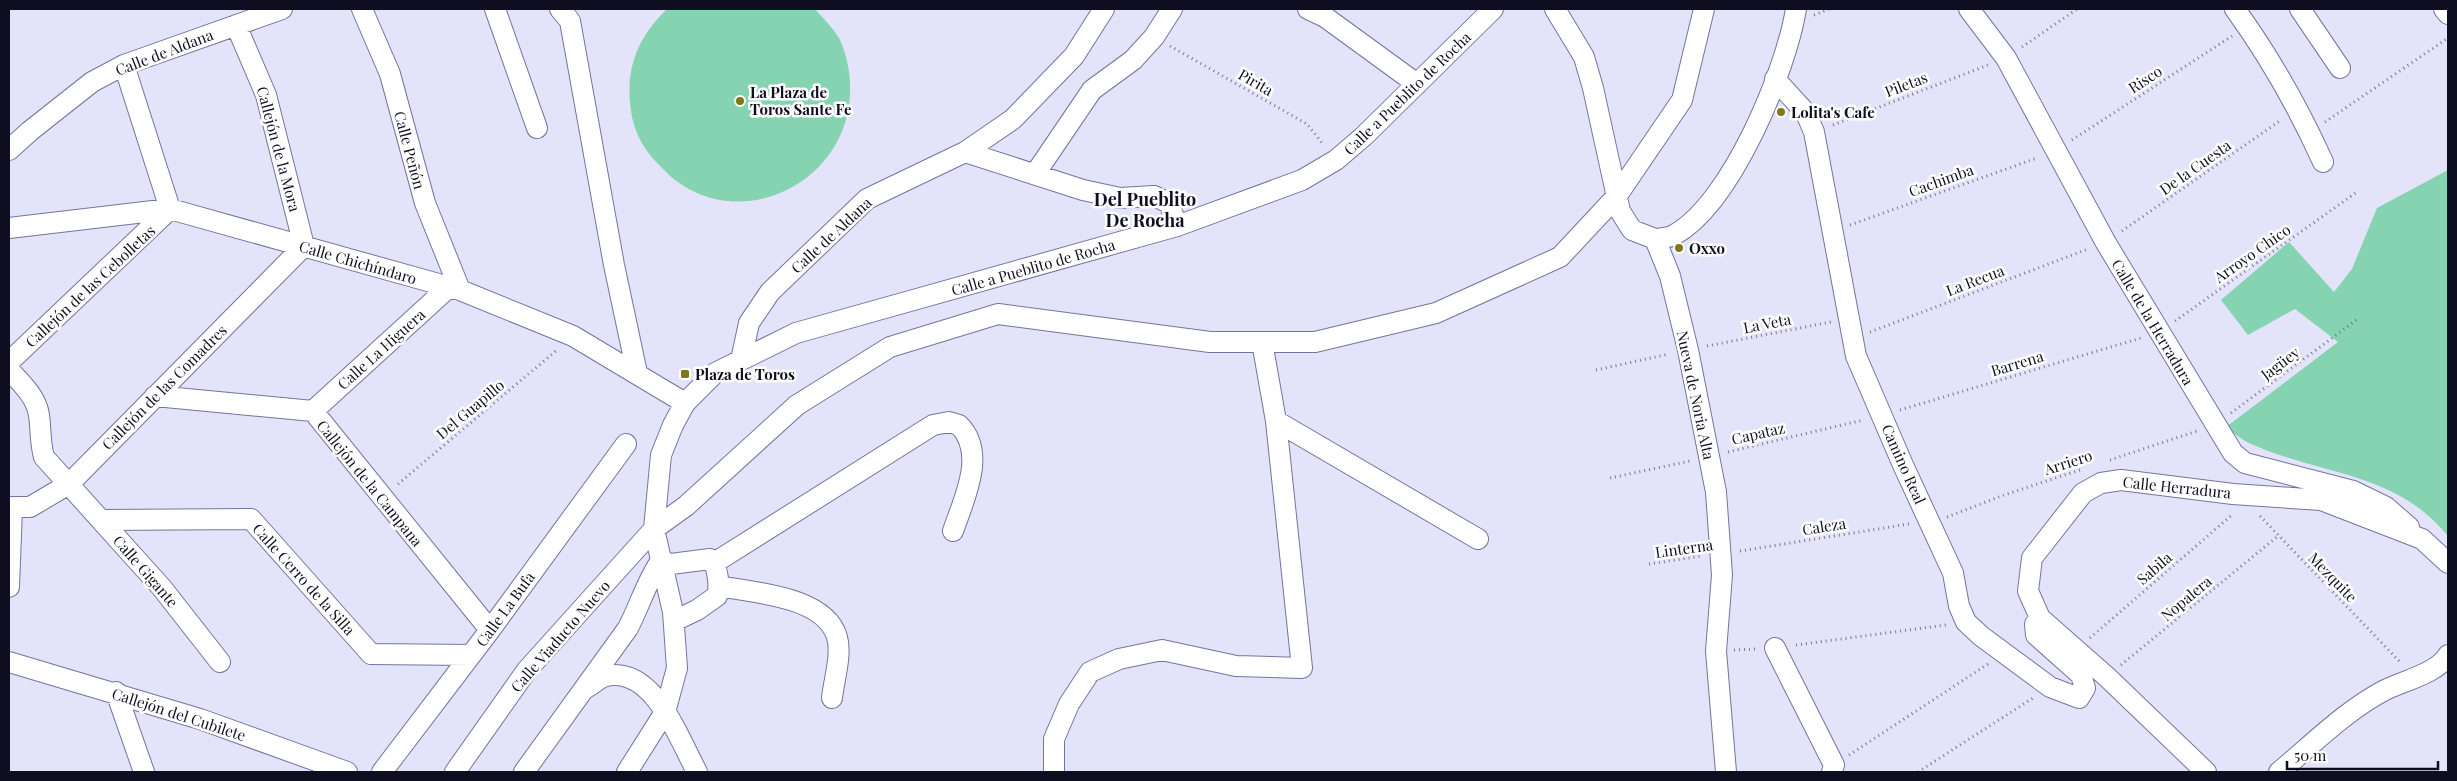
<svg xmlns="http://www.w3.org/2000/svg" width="2457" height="781" viewBox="0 0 2457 781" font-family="'Playfair Display',serif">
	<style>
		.green { fill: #85d3b0 }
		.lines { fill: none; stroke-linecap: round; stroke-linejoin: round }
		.minor-casing { stroke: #7474a3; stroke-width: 22 }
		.path { stroke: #7a798d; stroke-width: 3; stroke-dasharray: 1 4; stroke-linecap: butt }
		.minor { stroke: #fff; stroke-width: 20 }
		.poi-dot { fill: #80781d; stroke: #fff; stroke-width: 2 }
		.labels { text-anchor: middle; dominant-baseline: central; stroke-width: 5; stroke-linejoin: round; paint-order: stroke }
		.street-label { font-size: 15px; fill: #0f0e20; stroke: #fff }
		.poi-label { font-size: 15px; font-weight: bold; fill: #0f0e20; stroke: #fff; text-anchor: start }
		.quarter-label { font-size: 18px; font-weight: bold; fill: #0f0e20; stroke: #fff }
	</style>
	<rect width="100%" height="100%" fill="#e3e3f9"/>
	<path class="green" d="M667,9H815C823,18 833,28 839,38C847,55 851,75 850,93C847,188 730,239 663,169C646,153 634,134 631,111C625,69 637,38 667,9Z
		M2448,170V536C2396,472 2321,475 2251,444C2242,440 2234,433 2226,427L2338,342L2295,309L2248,335L2221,300L2289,242L2334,292L2352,269L2377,208Z"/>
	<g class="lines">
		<defs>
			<path id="minor" d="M362,9L390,74L425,203L460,290
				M495,9L537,128
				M560,9L570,21L614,265L637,373
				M1308,9L1325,17L1417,84
				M1555,9L1584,57L1593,88L1620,211L1632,230L1655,239
				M1969,9L2006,58L2106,243L2233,453L2245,463L2353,491L2386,507L2409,527
				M2235,9C2269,56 2299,109 2323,162
				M2300,9L2340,68
				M2444,9L2448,14
				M1775,79L1806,113L1814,132L1856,356L1903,465L1953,573L1959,606L1966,622L1981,636L2050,687L2079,698L2085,688L2081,675L2036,635L2035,624L2040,618
				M9,150L30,131L92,82L124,65L282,9
				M965,152L1013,119L1074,56L1104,9
				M1035,174L1092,90L1133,60L1154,37L1172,9
				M9,228L170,209L460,290L573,336L685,403
				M1655,239L1670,276L1688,350L1716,492L1722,575L1716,651L1726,772
				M1655,239C1661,238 1669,238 1674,235C1731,204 1786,71 1796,9
				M741,360L749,323L770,292L867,199L965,152L1083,190L1120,198L1154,196L1169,203L1177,226
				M9,362L170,209L124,65
				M9,370C21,383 36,396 39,415C41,430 40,443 44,457L162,588L220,662
				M155,396L313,411L490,630
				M313,411L449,287
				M1276,421L1478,539
				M9,507H30L69,484L304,246L266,95L236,25
				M101,520L251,519L371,654L471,655
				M714,563L933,425L949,422L959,425C987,453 964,499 953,531
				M663,565L710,559C718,565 720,586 717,596L697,610L674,621
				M719,586C754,593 825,596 837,637C842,655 834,679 832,698
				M9,587L12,508
				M1775,648L1834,765L1832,772
				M9,662L200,719L347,772
				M586,688C592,685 599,678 606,676C654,666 679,739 697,772
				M116,692L144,772
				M382,772L490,630L626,444
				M455,772L527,670L654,529L686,506L797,405L890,347L998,314L1210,342H1315L1436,313L1560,257L1616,197L1682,100L1704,9
				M524,772L628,628C640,605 647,580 662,559
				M627,772L665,712L677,668L673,612L654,529L661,455L673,425L685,403L715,373L796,333L1177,226L1302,180L1336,160L1364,136L1493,9
				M1054,772V739L1069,704L1090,672L1119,659L1162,650L1236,666L1302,668L1276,421L1262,342
				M2206,772L2107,677L2040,618L2028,591L2032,558L2083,493L2101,483L2121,480L2233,494L2321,500L2422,539L2448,563
				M2279,772C2313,744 2345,711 2385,690C2403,681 2438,673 2448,655"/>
		</defs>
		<use href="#minor" class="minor-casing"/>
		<path class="path" d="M1814,15L1829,9
			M1170,46L1307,124L1323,144
			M2022,47L2077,9
			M2325,122L2448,38
			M1833,125L1988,65
			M2072,140L2232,36
			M1850,225L2037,158
			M2122,231L2281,120
			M2175,321L2357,192
			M1870,332L2088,249
			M1707,346L1831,322
			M1596,370L1669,354
			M1900,410L2141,338
			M2231,413L2359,318
			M1728,452L1863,420
			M2110,460L2197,431
			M1610,478L1690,461
			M398,484L557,350
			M2260,516L2401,663
			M1947,517L2004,495L2080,470
			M1740,551L1909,524
			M1649,564L1702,556
			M2090,638L2233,514
			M1796,645L1946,625
			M1734,650L1755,649
			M2121,665L2278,536
			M1849,755L1988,664
			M1918,772L2033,698"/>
		<use href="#minor" class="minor"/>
	</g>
	<g class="poi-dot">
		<circle cx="740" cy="101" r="5"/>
		<circle cx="1781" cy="112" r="5"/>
		<circle cx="1679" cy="248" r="5"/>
		<rect x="680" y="369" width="10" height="10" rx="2.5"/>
	</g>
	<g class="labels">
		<g class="street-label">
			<text transform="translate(164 52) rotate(-21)">Calle de Aldana</text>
			<text transform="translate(2145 79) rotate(-33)">Risco</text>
			<text transform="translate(1256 82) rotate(30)">Pirita</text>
			<text transform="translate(1906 84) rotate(-21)">Piletas</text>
			<text transform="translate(1407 93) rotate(-44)">Calle a Pueblito de Rocha</text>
			<text transform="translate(279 149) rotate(75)">Callejón de la Mora</text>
			<text transform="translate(410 150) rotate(75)">Calle Peñón</text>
			<text transform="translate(2195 167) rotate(-35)">De la Cuesta</text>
			<text transform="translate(1941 180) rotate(-20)">Cachimba</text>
			<text transform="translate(831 235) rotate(-43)">Calle de Aldana</text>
			<text transform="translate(2252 253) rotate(-35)">Arroyo Chico</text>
			<text transform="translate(358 262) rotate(16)">Calle Chichíndaro</text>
			<text transform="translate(1033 267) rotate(-16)">Calle a Pueblito de Rocha</text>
			<text transform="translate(1975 280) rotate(-21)">La Recua</text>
			<text transform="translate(90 286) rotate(-43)">Callejón de las Cebolletas</text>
			<text transform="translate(2153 322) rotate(59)">Calle de la Herradura</text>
			<text transform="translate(1767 323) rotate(-11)">La Veta</text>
			<text transform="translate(381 349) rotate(-42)">Calle La Higuera</text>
			<text transform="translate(2017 363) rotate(-17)">Barrena</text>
			<text transform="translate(2280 363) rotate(-37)">Jagüey</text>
			<text transform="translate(164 387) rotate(-45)">Callejón de las Comadres</text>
			<text transform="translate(1696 395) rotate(78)">Nueva de Noria Alta</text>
			<text transform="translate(470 409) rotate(-40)">Del Guapillo</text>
			<text transform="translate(1758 433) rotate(-13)">Capataz</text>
			<text transform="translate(2068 462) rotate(-18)">Arriero</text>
			<text transform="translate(1904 464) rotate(66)">Camino Real</text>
			<text transform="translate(370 483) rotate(51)">Callejón de la Campana</text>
			<text transform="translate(2177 487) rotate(6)">Calle Herradura</text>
			<text transform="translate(1824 526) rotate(-9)">Caleza</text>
			<text transform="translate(1684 548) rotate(-8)">Linterna</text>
			<text transform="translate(2154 568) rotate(-41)">Sabila</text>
			<text transform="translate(146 571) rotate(49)">Calle Gigante</text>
			<text transform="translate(2333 577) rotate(46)">Mezquite</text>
			<text transform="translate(304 579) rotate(48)">Calle Cerro de la Silla</text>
			<text transform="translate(2186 598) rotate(-40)">Nopalera</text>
			<text transform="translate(505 609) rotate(-54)">Calle La Bufa</text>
			<text transform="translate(560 636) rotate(-49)">Calle Viaducto Nuevo</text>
			<text transform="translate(179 714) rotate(18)">Callejón del Cubilete</text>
		</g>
		<g class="poi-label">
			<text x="750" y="92">La Plaza de<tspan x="750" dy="17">Toros Sante Fe</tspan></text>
			<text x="1791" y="112">Lolita's Cafe</text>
			<text x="1689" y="248">Oxxo</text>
			<text x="695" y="374">Plaza de Toros</text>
		</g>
		<g class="quarter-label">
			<text x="1145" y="199">Del Pueblito<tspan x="1145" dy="21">De Rocha</tspan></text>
		</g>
	</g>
	<rect width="2457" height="781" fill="none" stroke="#0f0e20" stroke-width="20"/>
	<path d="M2287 761v8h151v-8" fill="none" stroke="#0f0e20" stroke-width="2.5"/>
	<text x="2294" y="761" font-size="15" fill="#0f0e20" stroke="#ffffff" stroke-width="4" paint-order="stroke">50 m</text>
</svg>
